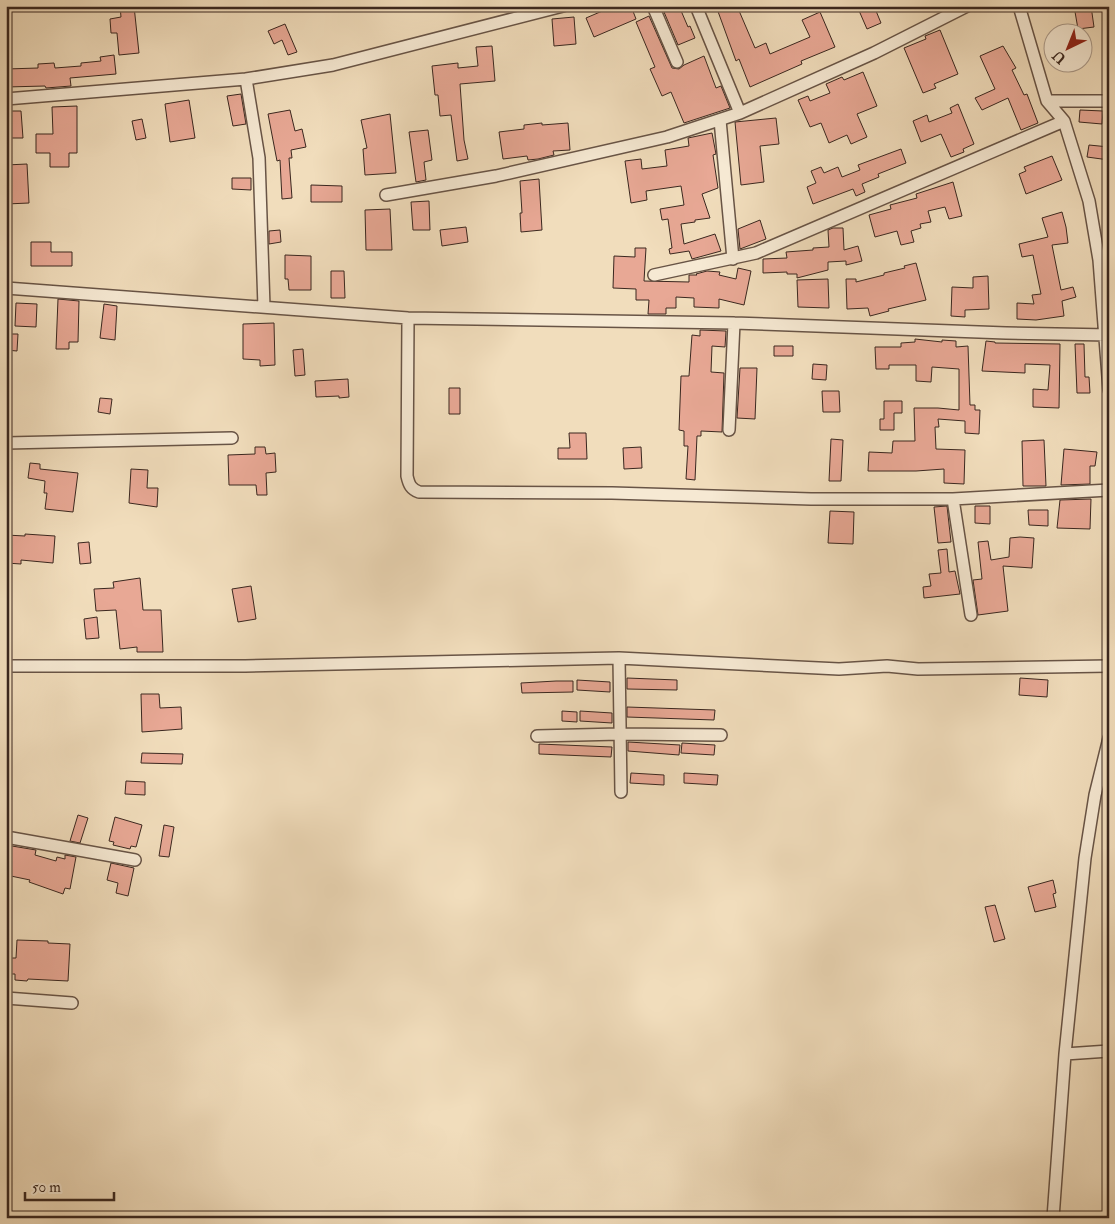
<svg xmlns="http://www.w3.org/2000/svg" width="1115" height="1224" viewBox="0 0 1115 1224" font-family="'IM FELL Double Pica',serif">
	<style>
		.building { fill: #e8a895; stroke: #3a271f }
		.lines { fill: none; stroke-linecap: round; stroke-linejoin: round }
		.street-casing { stroke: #685446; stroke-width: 14 }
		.street { stroke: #f6e9d3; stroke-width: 11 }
	</style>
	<rect width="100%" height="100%" fill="#f1ddbc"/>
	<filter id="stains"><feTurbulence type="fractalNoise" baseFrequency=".004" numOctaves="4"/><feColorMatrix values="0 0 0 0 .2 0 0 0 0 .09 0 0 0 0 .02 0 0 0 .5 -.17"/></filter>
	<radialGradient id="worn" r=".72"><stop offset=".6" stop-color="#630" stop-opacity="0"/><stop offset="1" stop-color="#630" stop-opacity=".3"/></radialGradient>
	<path class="building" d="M120,6H134L139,53L119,55L117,33H111L110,19L121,17Z
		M614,6H631L636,19L594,37L586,18Z
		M679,6L688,27L690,26L695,38L678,45L664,12Z
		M716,6H737L755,48L766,43L770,54L810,37L802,20L820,12L835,47L801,61L802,64L750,87L739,59L736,61Z
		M857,6H874L881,23L867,29Z
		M1074,6H1091L1094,27L1078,29Z
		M649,16L672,68L679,69L684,65L704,56L716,88L721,86L730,108L684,123L671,92L662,96L650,69L655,67L636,22Z
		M574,17L576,44L554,46L552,19Z
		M285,24L297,52L288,55L282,40L274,44L268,31Z
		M940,30L958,74L934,84L936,88L923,93L904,48L926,39L925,36Z
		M492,46L495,81L460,84L464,140L468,159L457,161L451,115L440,116L438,95H435L432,66L458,63V68L478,66L476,47Z
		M1003,46L1016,68L1012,70L1024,95L1027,94L1038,123L1021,130L1008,98L982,110L975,98L995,89L980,56Z
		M114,55L116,74L70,78L71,86L46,88L45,86L6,87V69L38,68V64L54,63L55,68L81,66V63L101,61L100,57Z
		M863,72L877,106L857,114L867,137L851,144L847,135L829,143L821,123L810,127L798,100L808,96L810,101L830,93L826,84L842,77L844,80Z
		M241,94L246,124L233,126L227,96Z
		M189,100L195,138L170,142L165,104Z
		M958,104L974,144L963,149L964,152L951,157L941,134L921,142L913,121L927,115L929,122L952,113L950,108Z
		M77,106V153H69V167H50V153H36V134H53L52,107Z
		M290,110L295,131L302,129L306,147L291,150L292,158H289L292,198L282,199L280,160L277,161L268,114Z
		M1080,110L1103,111L1102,124L1079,122Z
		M6,111H21L23,138H6Z
		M390,114L396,173L365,175L363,149L367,148L361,120Z
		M776,118L779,144L760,146L764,182L741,185L735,122Z
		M142,119L146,138L136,140L132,121Z
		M542,123V125L568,123L570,150L553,151L554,155L538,159L528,160L527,156L503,159L499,132L524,129V125Z
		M428,130L432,160L424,162L426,180L416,182L409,132Z
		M712,133L716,154L713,155L718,188L702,194L710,218L695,220V222L681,224L684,244L715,234L721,251L692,259L689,251L670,254L669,249L672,248L668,219L662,220L660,209L684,205L681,186L646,191L647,200L631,203L625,161L641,159L642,169L667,166L665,150L689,146L688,138Z
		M1089,145L1109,147V160L1087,157Z
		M901,149L906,163L878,174L879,177L862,184L865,192L856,196L853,189L813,204L807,187L816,183L811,171L821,167L824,173L838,167L842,177L860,170L858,165Z
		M1052,156L1062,180L1026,194L1019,174L1026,171L1024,167Z
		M27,164L29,203L6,204V165Z
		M232,178H251V190L232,189Z
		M539,179L542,230L521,232L520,213H522L520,181Z
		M953,182L962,216L949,219L945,207L928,211L931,222L920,224L921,228L911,231L914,242L901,245L897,231L875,237L869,215L891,209L890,205L917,198L916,194Z
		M311,185L342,186V202H311Z
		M429,201L430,230H413L411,202Z
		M390,209L392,250H366L365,210Z
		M1062,212L1066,227L1068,243L1052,245L1061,290L1073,287L1076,297L1062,301L1064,316L1036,320L1017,319V303L1034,304L1032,295L1041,294L1033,255L1022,257L1019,244L1048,237L1042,218Z
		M760,220L766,239L740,249L738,229Z
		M466,227L468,242L442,246L440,230Z
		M833,228H843L844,250L858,246L862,261L846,265V261L828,262V270L797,278V274H787V272L763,273V259L787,258L786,252L813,250V248L829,247L828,230Z
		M280,230L281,242L269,244V231Z
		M31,242H51V252H72V266H31Z
		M635,248H646L644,281L689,282V275H697L696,274L707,271L720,272L719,275L736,279L738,268L751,271L744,305L719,299V308L694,307V298L676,297V308H666V314H648L649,300H636V289L613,288L614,256L635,257Z
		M285,255L311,256V290H289L288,279H285Z
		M916,263L926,300L888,309L889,311L870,316L868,308L847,309L846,279H856V282L884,275V273L905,268L904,266Z
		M331,271H344L345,298H331Z
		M988,276L989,309L965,310V317L951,316L952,287L973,288V277Z
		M828,279L829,308L798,307L797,280Z
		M58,299L79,301L78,342H69V349H56Z
		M16,303L37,304L36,327L15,326Z
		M104,304L117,306L115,340L100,338Z
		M274,323L275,365L260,366V360L243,359V324Z
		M700,330L726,331L725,347L712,346L711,372L724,373L722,432L701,431V436H697L695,480L686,479L688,446H684V431L679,430L681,376H689L692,335L700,336Z
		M6,334H18L17,351L6,350Z
		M915,339L942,342V340L956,341V347L968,346L970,405H975V410H980L979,434L965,433V421L938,419L939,427H935L936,449L965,450L964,484L944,483V469L916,471H868L869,452L892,453L893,441H915L914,408H938L959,410V369L932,367L931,382L916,381V365H889V369H876L875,347H901V343L915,342Z
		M986,341L995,342V343L1060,344L1059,408L1033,407V389L1048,390L1050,365L1025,364V373L982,371Z
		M1075,344H1084L1085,377H1089L1090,393H1077Z
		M774,346H793V356H774Z
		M303,349L305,375L295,376L293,350Z
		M813,364L827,365L826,380L812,379Z
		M740,368H757L755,419L737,418Z
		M348,379L349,397L339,398V396L316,397L315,381Z
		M449,388H460V414H449Z
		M822,391H839L840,412H823Z
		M100,398L112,399L110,414L98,412Z
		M884,401H902V413H894V430H880V419H884Z
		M569,433H586L587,459H558V448H570Z
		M831,439L843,440L841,481H829Z
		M1044,440L1046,486H1023L1022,441Z
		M255,447H265L266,454L275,453L276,472L266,473L267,495H257L256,485H229L228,455L255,454Z
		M641,447L642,468L624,469L623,448Z
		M1064,449L1097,452L1095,466H1090V484L1061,485Z
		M30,463L40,464V469L78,473L73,512L45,509L47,493H44L45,481L28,478Z
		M131,469L148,470L147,488H158L157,507L129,503Z
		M1091,499L1090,529L1057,528L1060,500Z
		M947,506L951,542L938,543L934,507Z
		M975,506H990V524L975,523Z
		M1028,510H1048V526L1029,525Z
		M830,511L854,512L853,544L828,543Z
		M25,534L55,536L53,563L21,560V564L6,563V535L25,536Z
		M1020,537L1034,538L1032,568L1003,566L1008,611L978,615L973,580L982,579L978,542L988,541L991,560L1009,557L1010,538Z
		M89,542L91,563L80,564L78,543Z
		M947,549L949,572L955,571L960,594L924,598L923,587L931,586L929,574L941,573L938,550Z
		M140,578L143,610H161L163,652H137V647L120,649L116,610L96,611L94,589L114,588L113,582Z
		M251,586L256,619L238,622L232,589Z
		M97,617L99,638L86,639L84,619Z
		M627,678L677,680V690L627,689Z
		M1020,678L1048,680L1047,697L1019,695Z
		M577,680L610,682V692L577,690Z
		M556,681H573V692L522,693L521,683Z
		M141,694H159L160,708L181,707L182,729L142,732Z
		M627,707L715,710L714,720L627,717Z
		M562,711L577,712V722L562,721Z
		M580,711L612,713V723L580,721Z
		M628,742L680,745L679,755L628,751Z
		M682,743L715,745L714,755L681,753Z
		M539,744L612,747L611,757L539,754Z
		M142,753L183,754L182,764L141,763Z
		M631,773L664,775V785L630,783Z
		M684,773L718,775L717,785L684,783Z
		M126,781L145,782V795L125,794Z
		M78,815L88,818L80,843L70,841Z
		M115,817L142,825L136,847L131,846L130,849L113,845L114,842L109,841Z
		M164,825L174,827L169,857L159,856Z
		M6,845L36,850L35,855L56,861L57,857L65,859V855L76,857L70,889L65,888L63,894L29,882L30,880L6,875Z
		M111,863L134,868L128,896L116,893L118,883L107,880Z
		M1053,880L1056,893L1053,894L1056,907L1035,912L1028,887Z
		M995,905L1005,939L994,942L985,907Z
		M17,940L48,941V943L70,944L68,981L28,979L27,981L15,980V974H6V958H16Z"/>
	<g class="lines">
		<defs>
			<path id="street" d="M653,6L677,62
				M696,6L740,113
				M1019,6L1047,101L1064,121L1089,201L1099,260L1109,390
				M246,79L259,158L264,307
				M6,99L246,79L333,65L563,6
				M1047,101H1109
				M720,120L733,259
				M386,195L496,176L667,137L740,113L874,53L967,6
				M654,275L756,253L1064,121
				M6,288L408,318L734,323L1006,333L1109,335
				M408,318L407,476C409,485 411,489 419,492L612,493L811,499H953L1109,490
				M729,430L734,323
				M6,443L232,438
				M953,499L971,615
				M619,658L621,792
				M6,666H245L619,658L839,669L887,666L918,669L1109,666
				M537,736L619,734L721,735
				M6,837L135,860
				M6,998L72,1003
				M1065,1054L1109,1051
				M1053,1218L1065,1054L1085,858L1095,795L1109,738"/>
		</defs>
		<use href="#street" class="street-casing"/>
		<use href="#street" class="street"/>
	</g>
	<rect width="1115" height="1224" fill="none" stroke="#f1ddbc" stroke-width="25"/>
	<rect x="8" y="8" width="1100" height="1209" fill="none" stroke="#3a271f" stroke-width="2.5"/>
	<rect x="12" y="12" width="1090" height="1199" fill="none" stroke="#3a271f"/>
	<g transform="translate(1068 48) rotate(223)"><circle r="24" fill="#f6e9d3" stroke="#ab9b8b"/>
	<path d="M0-4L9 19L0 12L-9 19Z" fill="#8f2418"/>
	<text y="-8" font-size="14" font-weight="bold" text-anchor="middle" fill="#3a271f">U</text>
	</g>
	<path d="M25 1192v8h89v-8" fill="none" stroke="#3a271f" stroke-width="2.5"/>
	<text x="32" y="1192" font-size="15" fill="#3a271f" stroke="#f6e9d3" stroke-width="4" paint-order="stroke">50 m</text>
	<rect width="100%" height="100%" filter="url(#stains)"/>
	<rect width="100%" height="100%" fill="url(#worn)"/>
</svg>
